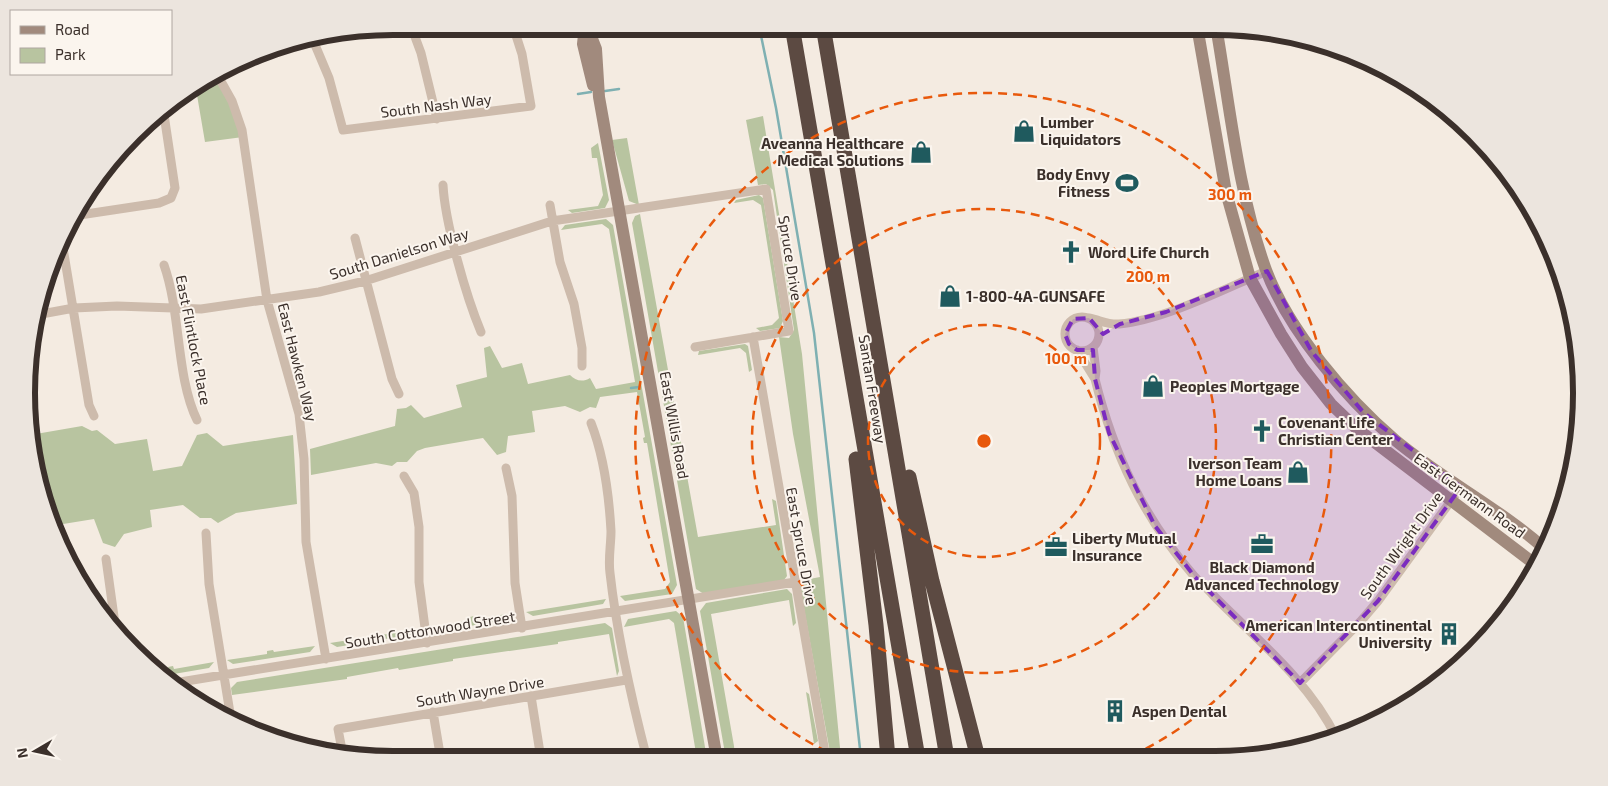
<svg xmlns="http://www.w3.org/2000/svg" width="1608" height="786" viewBox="0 0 1608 786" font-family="'Exo 2',sans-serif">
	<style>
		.green { fill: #b8c4a0 }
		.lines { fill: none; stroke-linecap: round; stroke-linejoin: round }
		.stream { stroke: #7fb0b2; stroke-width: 2.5 }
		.street { stroke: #cdbbac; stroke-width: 9 }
		.secondary { stroke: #a18a7d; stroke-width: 12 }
		.highway { stroke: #5c4a42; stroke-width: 15 }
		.marked { fill: #7b2cbf; fill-opacity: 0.2; stroke: #7b2cbf; stroke-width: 4; stroke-dasharray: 10 6; stroke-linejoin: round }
		.ring { fill: none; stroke: #e8590c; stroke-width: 2.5; stroke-dasharray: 9 6 }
		.labels { text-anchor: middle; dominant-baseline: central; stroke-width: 4; stroke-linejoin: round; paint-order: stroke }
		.street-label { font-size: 15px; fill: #3b302b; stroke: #fbf5ee }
		.poi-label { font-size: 15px; font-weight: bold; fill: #3b302b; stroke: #fbf5ee; text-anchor: start }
		.rim { fill: none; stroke: #3b302b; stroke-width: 6 }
		.centre { fill: #e8590c; stroke: #fbf5ee; stroke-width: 2.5 }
		.ring-label { font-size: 15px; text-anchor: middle; font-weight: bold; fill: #e8590c; stroke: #fbf5ee; stroke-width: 4; stroke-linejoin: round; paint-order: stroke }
	</style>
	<rect width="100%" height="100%" fill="#f4ebe1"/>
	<path class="green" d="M218,76L243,137L205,142L197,95L177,98Z
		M763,116L802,354L841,758H831L799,581L820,577L793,434L779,337L789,338L794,330L773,190L766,184L758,185L746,120Z
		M627,138L639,205L629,201L612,140Z
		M598,143L609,200L605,208L572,213L568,210L598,206L603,195L597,158H592L591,148Z
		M759,195L763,198L783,321L780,328L760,331L756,328L772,325L779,318L761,205L753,200L734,203L736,200Z
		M640,214L698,537L776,525L772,499L776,501L787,576L784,580L704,594L696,589L632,223L635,216Z
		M606,219L613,225L677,585L672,594L625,601L620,596L665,589L670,582L647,443H644L643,438L645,437L637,392L600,397L596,408L590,407L580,412L565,406L532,411L535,432L508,436L506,452L497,455L483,438L425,448L417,451L407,462H397L392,466L376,463L311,475L310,449L395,426L397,409L406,408L411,405L424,418L462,407L456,385L487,377L484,348L490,346L502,368L522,363L528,384L570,375C575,380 582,383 590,378L596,389L635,382L609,229L602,224L561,230L565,225Z
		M745,344L748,346L752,370L749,372L746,353L740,348L698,355L699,351Z
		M82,426L92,431L97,430L115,444L147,439L153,471L182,466L197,435L207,433L223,446L293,435L297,504L236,513L218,523L211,518H200L183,505L150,510L152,527L124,534L115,547L103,543L94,519L57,525L54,507L50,508L29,441L30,435Z
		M787,589L792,594L796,623L793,626L789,600L711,614L734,746L735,758L726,759L700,611L706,603Z
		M606,599L603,604L533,616L526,612Z
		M676,611L683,617L707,759H697L674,623L669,619L624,627L628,619Z
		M513,613L507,620L438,631L432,627L466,621V618L474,616L475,619Z
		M605,623L612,628L619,671L617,676L609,634L558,642V644L453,659V661L399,670L398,668L347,677V679L232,695L231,688L237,682Z
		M419,629L415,634L337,647L330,643Z
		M315,646L310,652L233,664L227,660L267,654V651L273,650L274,652Z
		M214,662L209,668L162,676L156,672L169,669L168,667L173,666L174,669Z
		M806,692L809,694L818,741L814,744Z"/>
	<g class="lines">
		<path class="stream" d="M759,26L776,108L814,333L861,758
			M605,91L619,89
			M578,94L591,92
			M631,388L639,387"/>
		<path class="street" d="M411,26L421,53L437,119
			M313,40L329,78L343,130L531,106L522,54L513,26
			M218,76L232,101L242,130L267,300L299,414L304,459L306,542L326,659
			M443,185C445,223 466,296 481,332
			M550,205L560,262L574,304L582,348V366
			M73,216L159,203L171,198L175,188L163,108
			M355,238L392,379L399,394
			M63,248L89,405L94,416
			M164,265C181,313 176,377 197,420
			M36,315L74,308L117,306L201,309L319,292L365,281L552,221L766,189L789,331L695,347
			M1065 334a17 17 0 1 1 34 0a17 17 0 1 1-34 0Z
			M1089,318C1100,320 1108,325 1119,324C1164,320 1224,289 1267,271
			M753,337L826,758
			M1093,347L1096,371L1095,379C1114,455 1143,517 1194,576C1200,583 1207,588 1213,595C1256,639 1309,681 1336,737
			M1077,350L1095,379
			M591,423C604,456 609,495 611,531C611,545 608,559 610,573C617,636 631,697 647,759
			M506,468L512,496L515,583L522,628
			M404,476L414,493L419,527V582L427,643
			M206,533L209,584L231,719
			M106,559L116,631
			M174,683L795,582
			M1300,683L1361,621L1378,601L1461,487
			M531,696L541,759
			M433,712L441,760
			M343,755L338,729L626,680"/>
		<path class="secondary" d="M585,26L583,44L593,85
			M587,26L596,49L599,97L717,759
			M1197,26L1226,192L1250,278L1281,334L1302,367L1331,404L1356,428L1536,565
			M1216,26C1230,107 1238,193 1266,270C1289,331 1346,398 1395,440C1443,480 1499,508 1545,549"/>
		<path class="highway" d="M792,26L918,758
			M823,26L947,758
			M856,459L876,625L888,758
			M909,477L932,581L978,758"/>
	</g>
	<path class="marked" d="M1267,271L1312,352L1364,413L1461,487L1378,601L1300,683L1195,577L1155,526L1109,433L1095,379L1093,350H1077L1069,344L1065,334L1073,319L1089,318L1103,334L1120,324L1166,312Z"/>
	<g class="ring">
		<circle cx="984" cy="441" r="116"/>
		<circle cx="984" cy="441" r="232"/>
		<path d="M840 758A348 348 0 1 1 1131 756"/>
	</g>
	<defs>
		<symbol id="shop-bare" viewBox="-9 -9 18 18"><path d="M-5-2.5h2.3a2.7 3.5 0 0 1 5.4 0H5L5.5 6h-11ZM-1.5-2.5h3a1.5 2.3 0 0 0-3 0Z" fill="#1f5a5e" stroke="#fbf5ee" stroke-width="2.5" paint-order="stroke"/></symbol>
		<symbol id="stadium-bare" viewBox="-9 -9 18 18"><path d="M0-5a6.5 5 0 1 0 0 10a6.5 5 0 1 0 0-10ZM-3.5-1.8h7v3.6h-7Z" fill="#1f5a5e" stroke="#fbf5ee" stroke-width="2.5" paint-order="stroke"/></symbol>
		<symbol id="church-bare" viewBox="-9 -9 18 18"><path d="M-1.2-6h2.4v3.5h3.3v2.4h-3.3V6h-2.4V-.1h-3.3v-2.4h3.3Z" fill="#1f5a5e" stroke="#fbf5ee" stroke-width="2.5" paint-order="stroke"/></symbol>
		<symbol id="office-bare" viewBox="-9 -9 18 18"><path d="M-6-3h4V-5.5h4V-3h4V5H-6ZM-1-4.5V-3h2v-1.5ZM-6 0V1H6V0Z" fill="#1f5a5e" stroke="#fbf5ee" stroke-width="2.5" paint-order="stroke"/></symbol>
		<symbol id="building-bare" viewBox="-9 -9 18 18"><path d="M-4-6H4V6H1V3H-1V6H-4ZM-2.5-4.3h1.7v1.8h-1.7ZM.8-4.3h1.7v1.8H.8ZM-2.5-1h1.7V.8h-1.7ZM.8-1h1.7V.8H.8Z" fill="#1f5a5e" stroke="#fbf5ee" stroke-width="2.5" paint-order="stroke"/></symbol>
	</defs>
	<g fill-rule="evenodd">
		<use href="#shop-bare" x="1008" y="115" width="32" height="32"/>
		<use href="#shop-bare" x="905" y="136" width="32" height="32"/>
		<use href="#stadium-bare" x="1111" y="167" width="32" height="32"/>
		<use href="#church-bare" x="1055" y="236" width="32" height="32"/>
		<use href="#shop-bare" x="934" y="280" width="32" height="32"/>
		<use href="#shop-bare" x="1137" y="370" width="32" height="32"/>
		<use href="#church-bare" x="1246" y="415" width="32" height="32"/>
		<use href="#shop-bare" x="1282" y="456" width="32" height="32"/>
		<use href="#office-bare" x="1246" y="528" width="32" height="32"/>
		<use href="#office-bare" x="1040" y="531" width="32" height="32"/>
		<use href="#building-bare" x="1433" y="618" width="32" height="32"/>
		<use href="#building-bare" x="1099" y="695" width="32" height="32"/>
	</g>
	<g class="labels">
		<g class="street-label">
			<text transform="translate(436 105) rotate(-7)">South Nash Way</text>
			<text transform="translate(399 253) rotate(-17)">South Danielson Way</text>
			<text transform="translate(791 258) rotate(81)">Spruce Drive</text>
			<text transform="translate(194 340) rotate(79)">East Flintlock Place</text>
			<text transform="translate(298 362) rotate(76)">East Hawken Way</text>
			<text transform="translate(873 389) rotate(81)">Santan Freeway</text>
			<text transform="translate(675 425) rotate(80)">East Willis Road</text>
			<text transform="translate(1470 495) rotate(36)">East Germann Road</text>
			<text transform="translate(1401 545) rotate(-54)">South Wright Drive</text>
			<text transform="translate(802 546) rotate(80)">East Spruce Drive</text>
			<text transform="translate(430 629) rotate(-9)">South Cottonwood Street</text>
			<text transform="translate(480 691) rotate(-9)">South Wayne Drive</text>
		</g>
		<g class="poi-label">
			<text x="1040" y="122">Lumber<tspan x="1040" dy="17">Liquidators</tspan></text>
			<text x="904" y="143" text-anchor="end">Aveanna Healthcare<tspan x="904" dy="17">Medical Solutions</tspan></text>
			<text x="1110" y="174" text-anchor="end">Body Envy<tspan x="1110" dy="17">Fitness</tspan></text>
			<text x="1088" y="252">Word Life Church</text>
			<text x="966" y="296">1-800-4A-GUNSAFE</text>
			<text x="1170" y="386">Peoples Mortgage</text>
			<text x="1278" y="422">Covenant Life<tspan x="1278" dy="17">Christian Center</tspan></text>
			<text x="1282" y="463" text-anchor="end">Iverson Team<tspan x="1282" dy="17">Home Loans</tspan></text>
			<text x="1072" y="538">Liberty Mutual<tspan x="1072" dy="17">Insurance</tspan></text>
			<text x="1262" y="567" text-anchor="middle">Black Diamond<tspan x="1262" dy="17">Advanced Technology</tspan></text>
			<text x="1432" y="625" text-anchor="end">American Intercontinental<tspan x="1432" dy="17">University</tspan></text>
			<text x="1132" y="711">Aspen Dental</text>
		</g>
	</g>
	<path d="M0 0H1608V786H0ZM393 35H1215A358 358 0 0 1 1573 393V393A358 358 0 0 1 1215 751H393A358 358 0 0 1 35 393V393A358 358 0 0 1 393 35Z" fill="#ece5de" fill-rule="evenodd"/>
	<path class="rim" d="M393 35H1215A358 358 0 0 1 1573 393V393A358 358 0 0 1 1215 751H393A358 358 0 0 1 35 393V393A358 358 0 0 1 393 35Z"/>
	<circle cx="984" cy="441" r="8" class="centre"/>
	<g class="ring-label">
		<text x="1230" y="200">300 m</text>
		<text x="1148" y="282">200 m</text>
		<text x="1066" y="364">100 m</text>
	</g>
	<rect x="10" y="10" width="162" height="65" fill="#fbf5ee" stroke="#aea6a0"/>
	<rect x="20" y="26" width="25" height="8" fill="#a18a7d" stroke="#aea6a0"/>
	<text x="55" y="35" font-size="15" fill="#3b302b">Road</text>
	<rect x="20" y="48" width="25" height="15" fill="#b8c4a0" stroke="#aea6a0"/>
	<text x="55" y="60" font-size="15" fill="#3b302b">Park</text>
	<g transform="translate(35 751) rotate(261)" stroke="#fbf5ee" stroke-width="4" paint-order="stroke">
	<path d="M0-4L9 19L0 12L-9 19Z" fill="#3b302b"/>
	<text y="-8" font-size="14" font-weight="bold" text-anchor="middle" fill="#3b302b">N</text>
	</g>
</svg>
